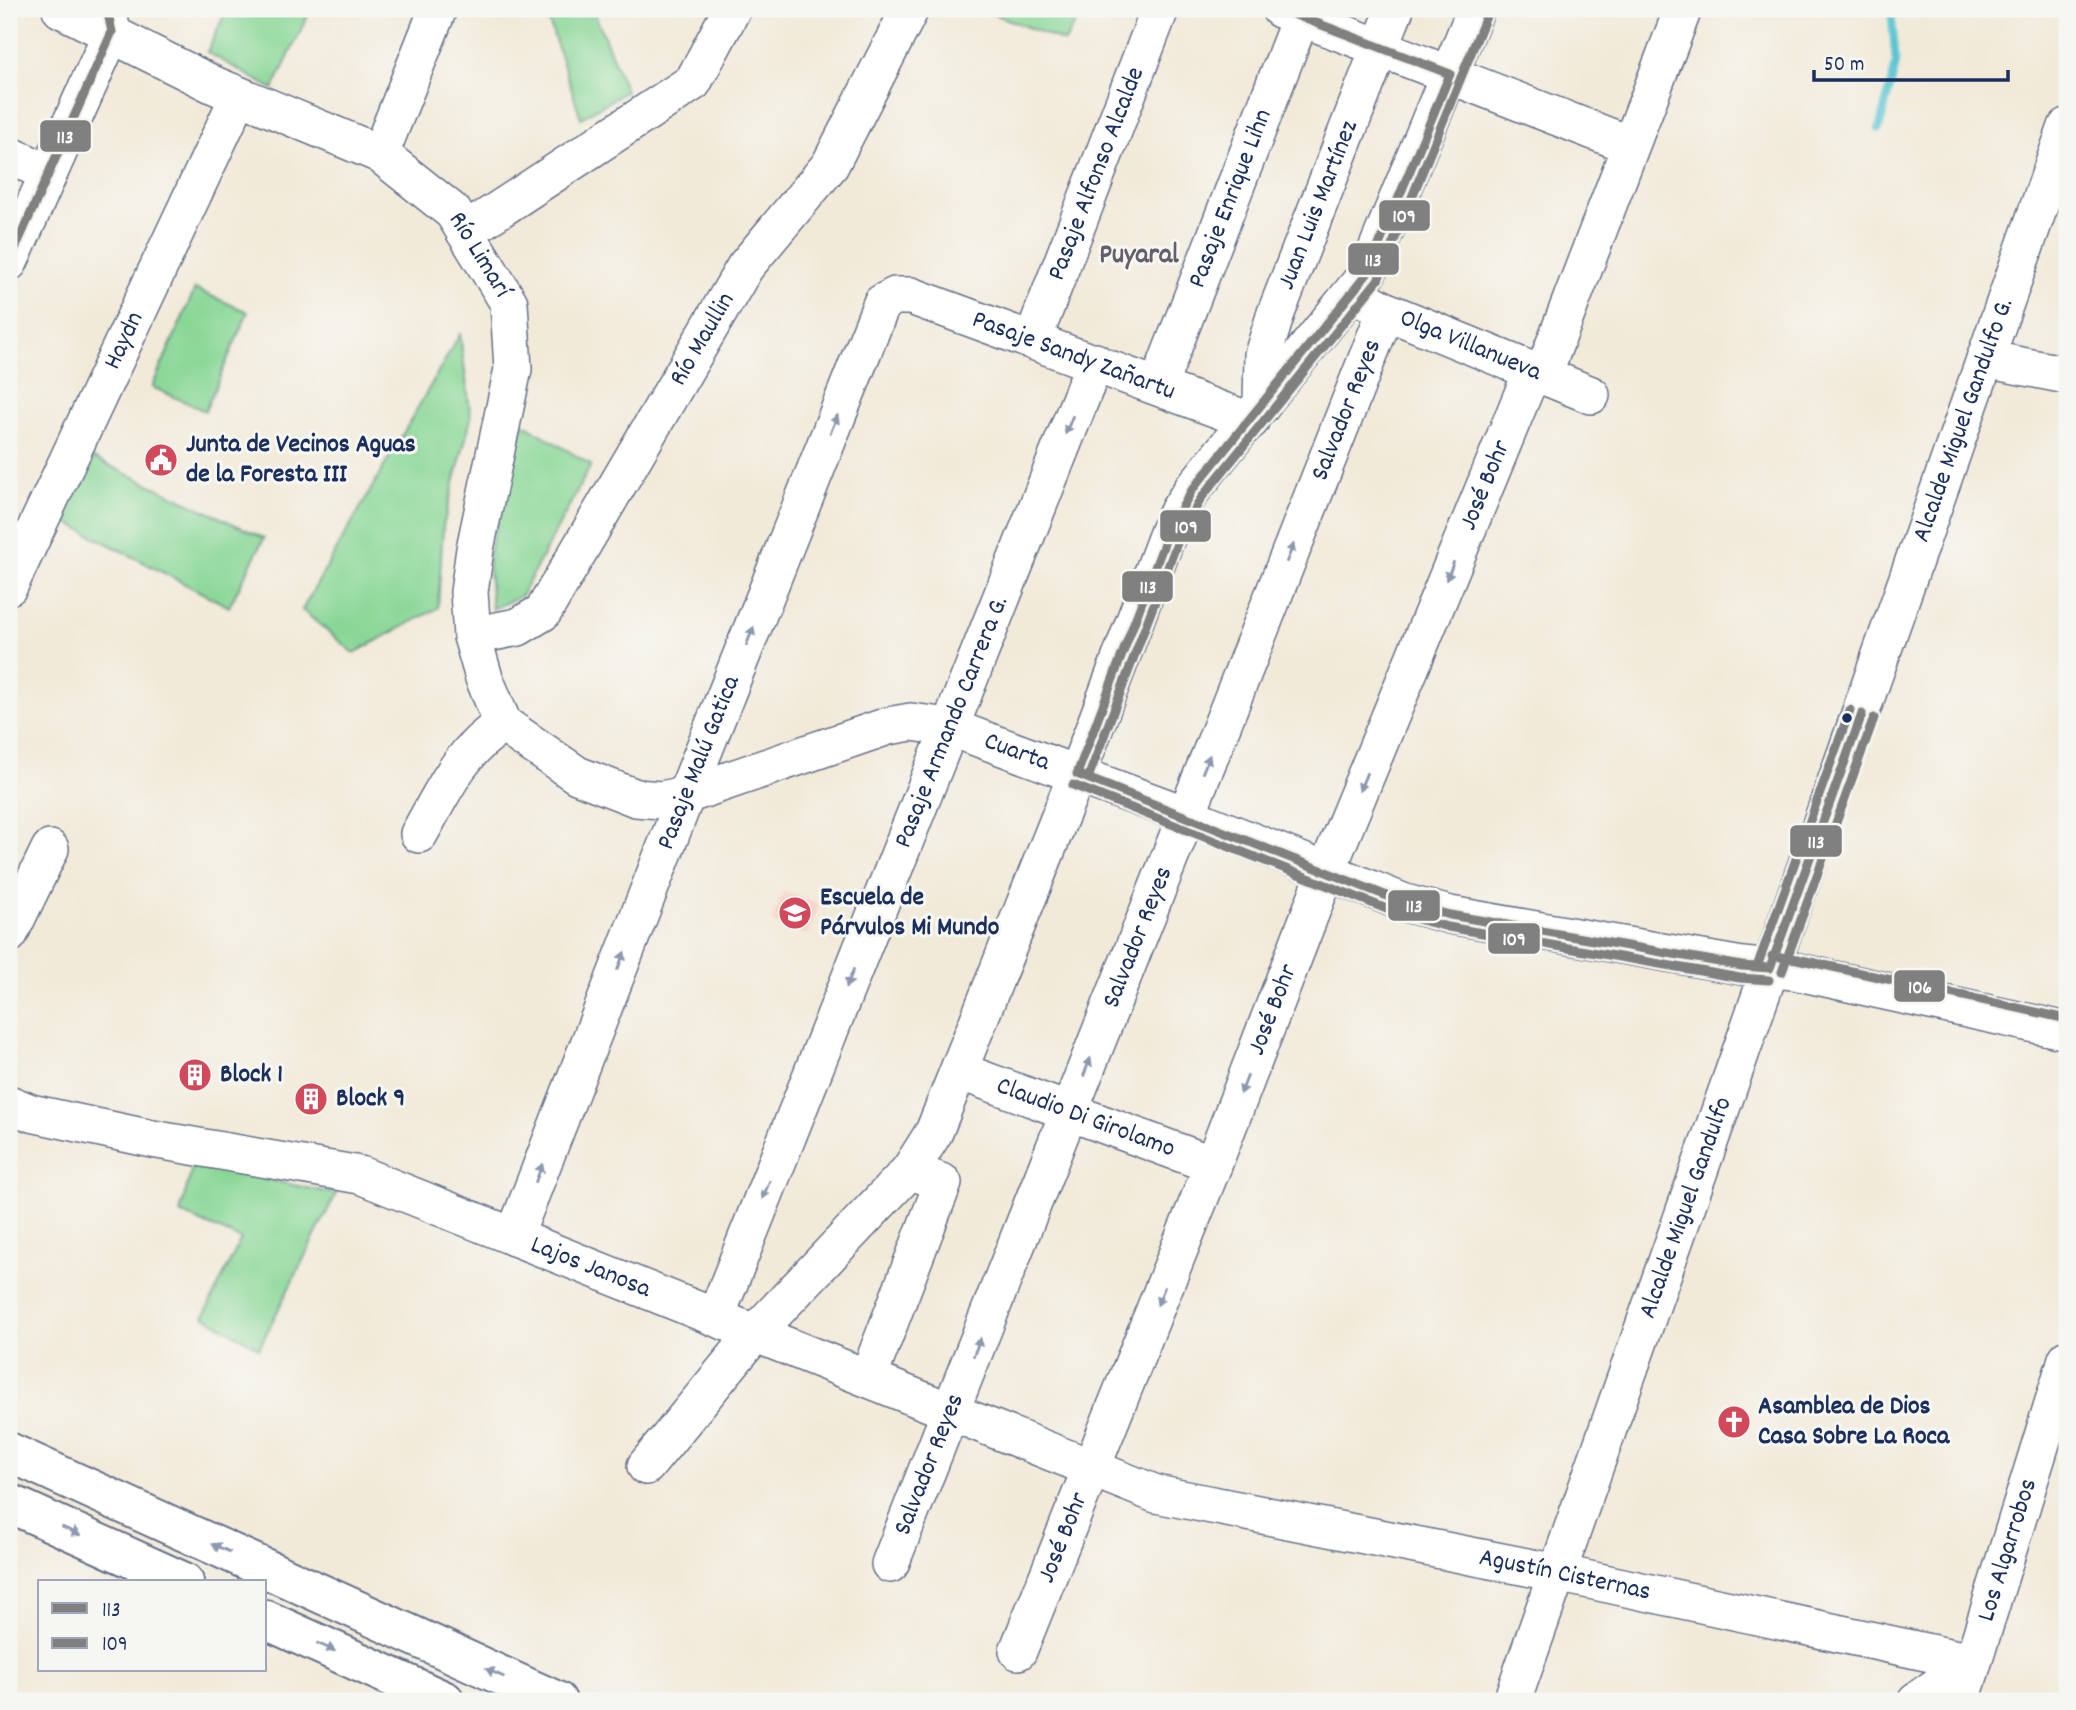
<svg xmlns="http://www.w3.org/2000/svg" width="2076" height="1710" viewBox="0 0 2076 1710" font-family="Dekko,sans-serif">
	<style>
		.built { fill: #f7d1c8 }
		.green { fill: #89d796; stroke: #52837a; stroke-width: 2 }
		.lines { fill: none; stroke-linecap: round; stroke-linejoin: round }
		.stream { stroke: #5ac5d4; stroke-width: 8 }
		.minor-casing { stroke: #667089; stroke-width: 40 }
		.highway-casing { stroke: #667089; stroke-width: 42 }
		.minor { stroke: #fff; stroke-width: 37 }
		.highway { stroke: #fff; stroke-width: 38 }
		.bus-1-casing { stroke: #f6f6f2; stroke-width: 14 }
		.bus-2-casing { stroke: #f6f6f2; stroke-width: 14 }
		.bus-3-casing { stroke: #f6f6f2; stroke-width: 14 }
		.bus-1 { stroke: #808080; stroke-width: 9 }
		.bus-2 { stroke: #808080; stroke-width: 9 }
		.bus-3 { stroke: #808080; stroke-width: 9 }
		.oneway { fill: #8d97ae }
		.bus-dot { fill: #1b2f5e; stroke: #f6f6f2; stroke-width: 2.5 }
		.labels { text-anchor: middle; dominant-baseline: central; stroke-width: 6; stroke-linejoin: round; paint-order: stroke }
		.street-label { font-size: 26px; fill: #1b2f5e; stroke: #f6f6f2 }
		.poi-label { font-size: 26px; font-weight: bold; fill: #1b2f5e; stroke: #f6f6f2; text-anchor: start }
		.neighbourhood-label { font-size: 28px; font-weight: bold; fill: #665e6a; stroke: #f6f6f2 }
		.line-badge { stroke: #f6f6f2; stroke-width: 2.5 }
		.badge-label { font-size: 19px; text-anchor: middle; font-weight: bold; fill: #fff }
	</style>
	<rect width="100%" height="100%" fill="#f6f6f2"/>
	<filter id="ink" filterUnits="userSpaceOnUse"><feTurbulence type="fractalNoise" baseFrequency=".0143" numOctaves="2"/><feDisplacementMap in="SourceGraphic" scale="14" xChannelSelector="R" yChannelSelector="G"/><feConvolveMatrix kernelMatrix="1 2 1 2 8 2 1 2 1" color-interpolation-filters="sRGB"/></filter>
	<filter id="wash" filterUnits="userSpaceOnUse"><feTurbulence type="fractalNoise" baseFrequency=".00686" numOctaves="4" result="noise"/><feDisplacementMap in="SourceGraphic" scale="28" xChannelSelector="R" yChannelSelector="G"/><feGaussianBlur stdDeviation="1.57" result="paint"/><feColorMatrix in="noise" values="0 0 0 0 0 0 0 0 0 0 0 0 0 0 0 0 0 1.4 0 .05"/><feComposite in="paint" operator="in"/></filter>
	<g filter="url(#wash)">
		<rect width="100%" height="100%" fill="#f2ead9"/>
		<path class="built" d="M783,891L819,904L807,935L771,922Z"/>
		<path class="green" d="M227,9H311L273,89L207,52Z
			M545,9H593L626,91L581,118Z
			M981,9H1082L1065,42Z
			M195,289L248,312L205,411L152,387Z
			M460,334L471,418L443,526L438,608L354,653L302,610Z
			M523,423L591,465L521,596L492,609L488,556Z
			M91,457L264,538L229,607L53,515Z
			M193,1164L336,1194L259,1348L204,1316L241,1239L180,1213Z"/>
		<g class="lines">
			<path class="stream" d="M1879,129L1896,64L1891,9"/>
		</g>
	</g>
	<g filter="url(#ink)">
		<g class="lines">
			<defs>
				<g id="minor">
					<path id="s1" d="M61,9L214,85L380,154L453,212L509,303L513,369L475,549L469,592L472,636L484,678L503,724L577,775L636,798L661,800L686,795L888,726L911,722L949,727L1186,815L1405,903L1450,915L1742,966L1794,971L2067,1031"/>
					<path d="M1280,9L1630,145"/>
					<path d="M380,154L438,9"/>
					<path d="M9,155L48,173"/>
					<path d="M465,232L693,82L732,9"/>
					<path d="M9,262L112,32L107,9"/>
					<path id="s2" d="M1366,300L1386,311L1591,395"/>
					<path id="s3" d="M1033,339L1160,9"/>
					<path d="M1985,359L2067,375"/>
					<path d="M1542,377L1683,9"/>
					<path id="s4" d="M1158,386L1304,9"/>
					<path id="s5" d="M1262,405L1263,355L1276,313L1395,9"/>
					<path id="s6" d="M9,586L239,96"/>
					<path id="s7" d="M472,636L518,627L543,612L745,267L830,165L910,9"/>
					<path d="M419,834C444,790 459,752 503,724"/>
					<path d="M9,934L50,849"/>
					<path id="s8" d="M959,1071L1213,1165"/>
					<path id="s9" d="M9,1104L31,1113L152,1139L360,1175L1156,1494L1557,1573L1972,1662"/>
					<path id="s10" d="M514,1237L686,795L882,303L895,296H911L1250,421"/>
					<path id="s11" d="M716,1316L1095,362"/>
					<path d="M868,1378L943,1183L910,1170"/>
					<path d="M646,1466L756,1332L910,1170L934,1132L1077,774L1168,533L1179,510L1192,490L1367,274L1476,9"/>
					<path id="s12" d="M890,1564L1386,311"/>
					<path id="s13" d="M1018,1651L1213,1165L1327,870L1532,372"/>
					<path id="s14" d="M1512,1701L2067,127"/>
					<path d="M1916,1701L1972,1662"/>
					<path id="s15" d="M1961,1701L2067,1359"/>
				</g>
				<path id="highway" d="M9,1452L557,1701
					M9,1503L184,1582
					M264,1619L445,1701"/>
			</defs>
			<use href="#minor" class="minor-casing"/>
			<use href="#highway" class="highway-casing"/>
			<use href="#minor" class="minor"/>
			<use href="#highway" class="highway"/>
			<defs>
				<path id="bus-1" d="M1280,9L1450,74
					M9,262L112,32L107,9
					M1077,774L1168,533L1192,490L1367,274L1450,74
					M1077,774L1405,903L1450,915L1742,966L1770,968
					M1770,968L1862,714"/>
				<path id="bus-2" d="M1088,778L1179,538L1202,497L1378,280L1487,14
					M1073,785L1402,915L1448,927L1740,978L1769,980
					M1782,972L1874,718"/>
				<path id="bus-3" d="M1772,956L1797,959L2067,1019
					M1758,964L1850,710"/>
			</defs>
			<use href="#bus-1" class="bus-1-casing"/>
			<use href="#bus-2" class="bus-2-casing"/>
			<use href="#bus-3" class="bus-3-casing"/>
			<use href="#bus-1" class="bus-1"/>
			<use href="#bus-2" class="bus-2"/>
			<use href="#bus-3" class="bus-3"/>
		</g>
		<defs><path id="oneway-solid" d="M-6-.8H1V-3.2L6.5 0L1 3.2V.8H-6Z" transform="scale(1.75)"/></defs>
		<g class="oneway">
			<use href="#oneway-solid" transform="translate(834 424) rotate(-68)"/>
			<use href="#oneway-solid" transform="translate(1069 425) rotate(112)"/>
			<use href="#oneway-solid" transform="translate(1290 553) rotate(-68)"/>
			<use href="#oneway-solid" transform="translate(1450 571) rotate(112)"/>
			<use href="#oneway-solid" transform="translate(750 636) rotate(-68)"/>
			<use href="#oneway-solid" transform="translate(1206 764) rotate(-68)"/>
			<use href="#oneway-solid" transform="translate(1363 782) rotate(112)"/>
			<use href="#oneway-solid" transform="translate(621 961) rotate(-69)"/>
			<use href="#oneway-solid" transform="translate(850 978) rotate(112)"/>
			<use href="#oneway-solid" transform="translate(1087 1067) rotate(-69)"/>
			<use href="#oneway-solid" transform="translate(1244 1085) rotate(111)"/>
			<use href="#oneway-solid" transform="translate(539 1173) rotate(-69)"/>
			<use href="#oneway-solid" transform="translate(766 1190) rotate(112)"/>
			<use href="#oneway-solid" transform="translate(1161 1296) rotate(112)"/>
			<use href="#oneway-solid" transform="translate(977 1347) rotate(-69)"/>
			<use href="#oneway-solid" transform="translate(71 1531) rotate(24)"/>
			<use href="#oneway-solid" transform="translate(221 1548) rotate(-156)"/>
			<use href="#oneway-solid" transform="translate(326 1647) rotate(24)"/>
			<use href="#oneway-solid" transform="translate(495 1673) rotate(-156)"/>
		</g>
	</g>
	<defs>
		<symbol id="civic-disc" viewBox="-11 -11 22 22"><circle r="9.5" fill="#d1495b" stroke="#f6f6f2"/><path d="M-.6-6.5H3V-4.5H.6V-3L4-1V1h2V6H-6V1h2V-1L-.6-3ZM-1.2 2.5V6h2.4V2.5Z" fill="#fff"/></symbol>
		<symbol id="school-disc" viewBox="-11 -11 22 22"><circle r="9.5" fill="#d1495b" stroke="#f6f6f2"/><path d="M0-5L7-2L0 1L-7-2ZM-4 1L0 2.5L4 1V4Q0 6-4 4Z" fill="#fff"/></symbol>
		<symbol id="building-disc" viewBox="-11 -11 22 22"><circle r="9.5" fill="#d1495b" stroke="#f6f6f2"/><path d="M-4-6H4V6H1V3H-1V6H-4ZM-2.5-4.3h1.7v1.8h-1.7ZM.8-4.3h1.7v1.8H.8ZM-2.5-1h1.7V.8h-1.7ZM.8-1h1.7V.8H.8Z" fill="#fff"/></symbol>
		<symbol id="church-disc" viewBox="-11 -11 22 22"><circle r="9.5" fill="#d1495b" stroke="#f6f6f2"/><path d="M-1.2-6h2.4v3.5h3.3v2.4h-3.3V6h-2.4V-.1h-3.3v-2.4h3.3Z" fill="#fff"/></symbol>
	</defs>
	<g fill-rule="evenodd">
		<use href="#civic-disc" x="142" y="441" width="38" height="38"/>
		<use href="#school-disc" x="776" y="894" width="38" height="38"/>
		<use href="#building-disc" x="176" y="1056" width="38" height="38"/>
		<use href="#building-disc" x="292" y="1080" width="38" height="38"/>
		<use href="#church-disc" x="1715" y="1403" width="38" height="38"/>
	</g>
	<circle class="bus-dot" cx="1847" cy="718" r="6"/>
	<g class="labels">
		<g class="street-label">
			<text stroke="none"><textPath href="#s3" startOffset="177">Pasaje Alfonso Alcalde</textPath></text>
			<text stroke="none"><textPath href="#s4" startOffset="201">Pasaje Enrique Lihn</textPath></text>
			<text stroke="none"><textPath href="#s5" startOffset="210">Juan Luis Martínez</textPath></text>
			<text stroke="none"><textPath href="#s1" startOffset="494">Río Limarí</textPath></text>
			<text stroke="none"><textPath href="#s7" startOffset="392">Río Maullin</textPath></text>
			<text stroke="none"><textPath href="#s6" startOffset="271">Haydn</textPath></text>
			<text stroke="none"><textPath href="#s2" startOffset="114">Olga Villanueva</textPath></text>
			<text stroke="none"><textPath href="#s10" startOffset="1208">Pasaje Sandy Zañartu</textPath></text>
			<text stroke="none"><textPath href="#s12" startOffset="1241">Salvador Reyes</textPath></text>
			<text stroke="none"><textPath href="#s14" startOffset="1358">Alcalde Miguel Gandulfo G.</textPath></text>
			<text stroke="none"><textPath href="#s13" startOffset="1256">José Bohr</textPath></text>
			<text stroke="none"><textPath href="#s11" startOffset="639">Pasaje Armando Carrera G.</textPath></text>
			<text stroke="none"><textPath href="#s1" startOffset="1533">Cuarta</textPath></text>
			<text stroke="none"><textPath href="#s10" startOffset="509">Pasaje Malú Gatica</textPath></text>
			<text stroke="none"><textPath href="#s12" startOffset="674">Salvador Reyes</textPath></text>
			<text stroke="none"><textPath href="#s13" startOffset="690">José Bohr</textPath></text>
			<text stroke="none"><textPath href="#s8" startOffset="135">Claudio Di Girolamo</textPath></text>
			<text stroke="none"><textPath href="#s14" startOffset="523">Alcalde Miguel Gandulfo</textPath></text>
			<text stroke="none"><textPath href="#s9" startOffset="607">Lajos Janosa</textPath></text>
			<text stroke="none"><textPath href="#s12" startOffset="107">Salvador Reyes</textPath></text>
			<text stroke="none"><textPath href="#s13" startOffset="122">José Bohr</textPath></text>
			<text stroke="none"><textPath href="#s15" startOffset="158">Los Algarrobos</textPath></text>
			<text stroke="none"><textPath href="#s9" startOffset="1633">Agustín Cisternas</textPath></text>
		</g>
		<g class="poi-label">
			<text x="186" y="445">Junta de Vecinos Aguas<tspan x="186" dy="30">de la Foresta III</tspan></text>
			<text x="820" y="898">Escuela de<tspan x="820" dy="30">Párvulos Mi Mundo</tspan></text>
			<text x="220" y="1075">Block 1</text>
			<text x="336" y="1099">Block 9</text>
			<text x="1758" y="1407">Asamblea de Dios<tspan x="1758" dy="30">Casa Sobre La Roca</tspan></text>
		</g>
		<g class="neighbourhood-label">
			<text x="1139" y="257">Puyaral</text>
		</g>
	</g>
	<g class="line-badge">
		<rect x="39" y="119" width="53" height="34" rx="7" fill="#808080"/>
		<rect x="1378" y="199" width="53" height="33" rx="7" fill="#808080"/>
		<rect x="1347" y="242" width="53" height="34" rx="7" fill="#808080"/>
		<rect x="1159" y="509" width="53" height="34" rx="7" fill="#808080"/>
		<rect x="1121" y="570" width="53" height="33" rx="7" fill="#808080"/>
		<rect x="1789" y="824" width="54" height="34" rx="7" fill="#808080"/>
		<rect x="1387" y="889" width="54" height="33" rx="7" fill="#808080"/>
		<rect x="1487" y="922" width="54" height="33" rx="7" fill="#808080"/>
		<rect x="1893" y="969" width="53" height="34" rx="7" fill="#808080"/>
	</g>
	<g class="badge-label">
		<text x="65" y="143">113</text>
		<text x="1404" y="222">109</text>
		<text x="1373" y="266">113</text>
		<text x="1186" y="533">109</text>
		<text x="1148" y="593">113</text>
		<text x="1816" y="848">113</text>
		<text x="1414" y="912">113</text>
		<text x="1514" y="945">109</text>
		<text x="1920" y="993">106</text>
	</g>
	<rect width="2076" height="1710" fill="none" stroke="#f6f6f2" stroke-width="35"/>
	<rect x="38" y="1580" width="228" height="91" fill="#f6f6f2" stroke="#9ea6b7" stroke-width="2"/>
	<rect x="52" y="1603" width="35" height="10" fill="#808080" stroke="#9ea6b7" stroke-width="2"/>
	<text x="102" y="1616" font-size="21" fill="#1b2f5e">113</text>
	<rect x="52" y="1638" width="35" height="10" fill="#808080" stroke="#9ea6b7" stroke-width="2"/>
	<text x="102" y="1650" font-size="21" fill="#1b2f5e">109</text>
	<path d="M1814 70v10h194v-10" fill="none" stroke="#1b2f5e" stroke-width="3.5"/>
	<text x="1824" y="70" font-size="21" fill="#1b2f5e" stroke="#f6f6f2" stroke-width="5" paint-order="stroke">50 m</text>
</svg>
